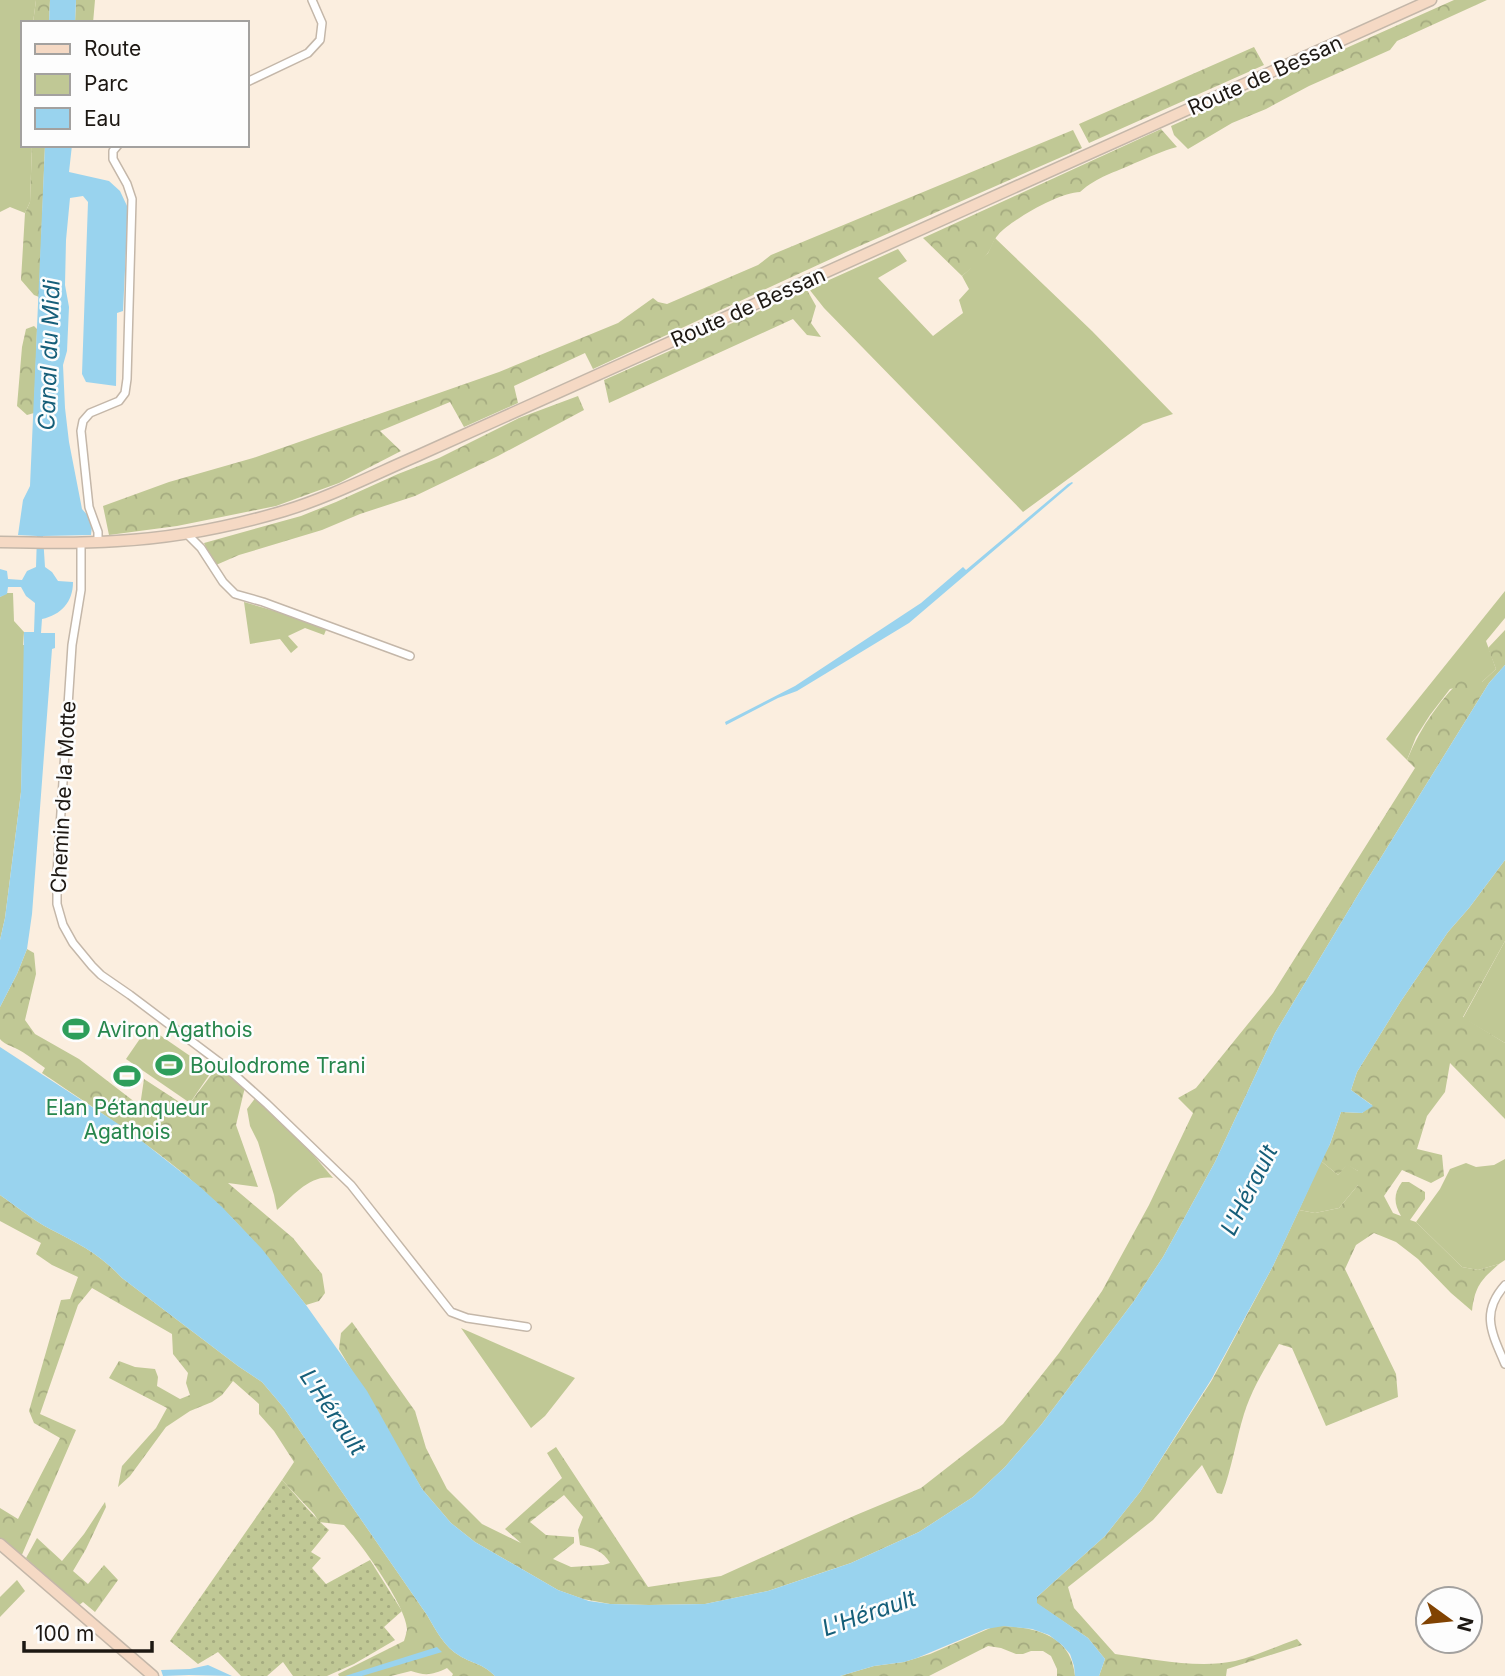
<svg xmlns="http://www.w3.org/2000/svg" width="1505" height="1676" viewBox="0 0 1505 1676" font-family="Inter,sans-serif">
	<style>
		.green { fill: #c0c895 }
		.forest { fill: url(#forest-crowns); fill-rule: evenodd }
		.garden { fill: url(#garden-dots) }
		.water { fill: #99d3ee }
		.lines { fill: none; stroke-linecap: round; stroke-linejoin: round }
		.street-casing { stroke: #c4b7a9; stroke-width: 10 }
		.secondary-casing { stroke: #c4b7a9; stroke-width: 13 }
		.street { stroke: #fff; stroke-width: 7 }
		.secondary { stroke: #f5d9c4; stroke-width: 10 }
		.labels { text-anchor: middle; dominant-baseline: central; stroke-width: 5; stroke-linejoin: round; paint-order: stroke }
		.street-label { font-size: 21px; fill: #1d1813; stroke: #fdfdfd }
		.leisure-label { font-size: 21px; fill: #27864d; stroke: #fdfdfd; text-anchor: start }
		.water-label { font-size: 23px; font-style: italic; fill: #155e79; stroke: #fdfdfd }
	</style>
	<defs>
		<pattern id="forest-crowns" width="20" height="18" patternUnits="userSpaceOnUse" patternTransform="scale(1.75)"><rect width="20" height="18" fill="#c0c895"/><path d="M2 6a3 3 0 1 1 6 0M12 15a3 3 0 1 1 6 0" fill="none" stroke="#a5ab80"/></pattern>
		<pattern id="garden-dots" width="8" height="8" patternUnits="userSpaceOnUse" patternTransform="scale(1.75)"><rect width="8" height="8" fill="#c0c895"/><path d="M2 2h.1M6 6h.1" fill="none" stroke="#a5ab80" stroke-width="1.8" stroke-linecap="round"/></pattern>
	</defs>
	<rect width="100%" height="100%" fill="#fbeedf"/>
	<path class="green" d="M0,0H36L33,23H23V145H32L30,202L25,213L10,207L0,212Z
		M995,238L1092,331L1173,414L1143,424L1023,512L824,308L809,289L898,249L907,261L878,278L933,336L963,313L959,300L969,289L962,276L988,253Z
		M1505,591V618L1486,641L1496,669L1482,682L1450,689L1430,715L1416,737L1407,760L1386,739Z
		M7,593H13L14,621L24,632L23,645H25L21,792L5,918L0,940V597Z
		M244,602L285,614L326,630L324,635L305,628L288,636L298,647L291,653L280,639L250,644Z
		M1505,941V1043L1463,1018Z
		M148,1027L212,1071L190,1103L126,1059Z
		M256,1097L310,1151L333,1178C310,1174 293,1196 277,1210L274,1195L258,1142L250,1126L247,1109Z
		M1505,1159V1260L1499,1264L1478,1270L1462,1267L1416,1222L1440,1189L1450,1169L1466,1163L1476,1167L1494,1165Z
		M1321,1161L1338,1175L1347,1164L1358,1171V1185L1339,1208L1315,1213L1299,1210Z
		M461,1328L575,1378L545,1416L531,1428Z
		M17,1580L25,1591L0,1617V1597Z"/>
	<path class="forest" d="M36,0H50L49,23H33Z
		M76,0H95L93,23H75Z
		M1454,0H1487L1397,41L1390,50L1309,86L1266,109L1232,123L1188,149L1174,135L1171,126Z
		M1254,47L1264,65L1089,143L1079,124Z
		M1161,129L1177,147C1162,151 1150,157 1135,163C1114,173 1098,176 1080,192C1060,192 1011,220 998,235C993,240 992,248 987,254C981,262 970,269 962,276L923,238Z
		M1073,130L1082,148L846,252L593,369L585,353L514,386L518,403L464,427L450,402L380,431L401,451L339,483L276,506L177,526L109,535L103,506L169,482L253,458L499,372L618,323L653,298L658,302L667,304L758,265L771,255Z
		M32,145H45L39,297L34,295L21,280L25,213L30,202Z
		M807,290L816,306L811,323L821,337L807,335L793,319L609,403L604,380Z
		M34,326L37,329L34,413L27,415L17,406L22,347L26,329Z
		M578,396L584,410L498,456L415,496L360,514L322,530L239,555L216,565L213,563L204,543L301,516L336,502L398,474L439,458L519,418Z
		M1505,630V665L1489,683L1359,893L1275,1033L1215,1162L1163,1257L1134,1301L1041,1425L1005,1467L973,1497L919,1532L851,1563L824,1572L768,1591L705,1604L649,1605L610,1604L583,1599L558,1590L475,1542L451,1523L422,1489L339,1349L341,1333L352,1322L415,1411L426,1448L447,1489L482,1524L521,1543L505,1529L562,1478L547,1453L556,1447L648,1587L721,1576L856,1515L921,1488L1003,1424L1059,1353L1102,1291L1149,1205L1193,1113L1178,1098L1196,1088L1273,993L1415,768L1407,760C1421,726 1441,698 1468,673L1482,682L1496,669L1488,648ZM564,1495L583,1517L578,1530L580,1545C593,1548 603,1551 610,1563L603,1565L571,1567L553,1559L574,1543V1537L546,1535L530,1522Z
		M1505,860V941L1463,1017L1505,1043V1119L1450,1063L1445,1092L1427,1116L1417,1149L1442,1155L1444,1176L1431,1183L1402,1170L1384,1196L1393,1213L1401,1216C1394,1204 1393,1194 1402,1182H1409L1425,1192V1199L1410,1220L1416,1222L1462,1267L1478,1270L1499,1264C1481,1280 1475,1286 1472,1311L1451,1293L1418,1259L1396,1242L1374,1233L1356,1245L1345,1269L1396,1374L1398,1397L1326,1426L1292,1348L1279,1344C1266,1367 1252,1388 1244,1414C1236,1440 1232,1468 1222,1494L1217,1493L1202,1465L1153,1520L1068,1587L1074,1608L1115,1654C1151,1659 1199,1669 1235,1661C1256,1656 1277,1646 1297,1639L1302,1645L1227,1669L1226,1676H1099L1105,1659L1088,1638L1036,1603L1037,1597L1105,1536L1140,1492L1212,1380L1273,1266L1299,1210L1315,1213L1339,1208L1358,1185V1171L1347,1165L1338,1175L1321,1161L1330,1144L1341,1112L1362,1113L1372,1105L1351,1090L1357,1072L1401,1001L1448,932L1469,908Z
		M27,949L34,953L36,974L25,1020L35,1034L79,1059L140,1106L144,1079L187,1107L218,1066L245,1087L236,1125L258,1187L228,1183L293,1238L322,1274L325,1293L319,1301L306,1305C279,1271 253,1238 222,1208C168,1155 104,1115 42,1073L45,1068C35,1061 26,1053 15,1048C9,1045 4,1044 0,1039V1007L17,974Z
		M0,1195C16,1206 33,1220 50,1229C78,1243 101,1255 122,1278L238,1366L262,1382L284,1408L427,1615C436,1630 444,1647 460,1656C473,1664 482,1663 495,1676H452L453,1674L447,1668C433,1675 425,1676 411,1671L391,1676H339L338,1674L404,1641C405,1638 406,1634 407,1630C408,1608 360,1542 344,1525L319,1522L314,1514L282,1480L294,1462L274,1431L259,1414V1404L233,1381L222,1395L212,1402L190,1411L166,1427L130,1476L118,1487L122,1466L156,1428L167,1408L109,1378L119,1361L135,1367L155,1369L158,1377L157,1386L180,1399L190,1395L186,1383L188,1373L173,1354L172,1334L92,1288L78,1305L40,1414L76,1430L21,1557L0,1538V1508L18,1519L60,1438L34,1423L29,1411L61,1300L70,1299L78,1277L52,1265L36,1254L41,1243L0,1221Z
		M105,1502L106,1507L86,1549L73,1571L88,1584L104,1565L118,1580L95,1612L83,1602L78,1606L26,1558L37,1538L62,1561L84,1534Z
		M995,1626C1032,1626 1071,1633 1075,1676H1057V1669L1051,1656L1043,1651H1031L1023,1654H1016L1001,1648L988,1646L929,1676H840L874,1666L904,1662L930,1654Z"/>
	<path class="garden" d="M282,1480C297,1496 313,1517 329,1530L311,1552L321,1558L312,1568L326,1584L370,1560L402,1611L384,1627L395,1640L354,1664L327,1676H293L283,1662L267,1676H241L218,1652L198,1664L170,1641Z"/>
	<path class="water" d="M50,0H76L75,23H49Z
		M45,145H72L69,172L109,181L120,191L128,208L123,311L117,313L116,386L86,382L82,374L88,202L83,196L70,198L66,240L65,285L69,307L67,351L63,365L65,408L69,442L82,509L90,518L92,526L91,535L43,536L45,567L52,572L58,581L73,582C73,602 61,615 42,619L41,633H55V648L52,649L32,914L27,949L17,974L0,1007V940L5,918L21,792L24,632H34L35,603L26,596L21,587H8L7,594L0,597V569L7,571L8,579L22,580L27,571L36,567L37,536L18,535L23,500L30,486Z
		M1072,482L1073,483L909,623L797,691L778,698L726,725L725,722L795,686L921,603L963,567L966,570L1068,484Z
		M1505,665V860L1469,908L1448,932L1401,1001L1357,1072L1351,1090L1373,1106L1362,1113L1341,1112L1330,1144L1273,1266L1211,1380L1140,1492L1105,1536L1037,1597V1603L1088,1638L1105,1659L1099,1676H1075L1074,1666L1070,1654L1062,1645L1049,1635L1032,1629L1004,1626L986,1629L917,1658L904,1662L874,1666L840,1676H495C482,1663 473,1664 460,1656C444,1647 436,1630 427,1615L284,1408L262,1382L238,1366L122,1278C101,1255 78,1243 50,1229C33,1220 16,1206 0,1195V1047L129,1131L199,1186L222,1207L262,1249L306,1305L367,1391L422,1489L451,1523L475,1542L558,1590L589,1601L610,1604L649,1605L705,1604L768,1591L851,1563L919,1532L973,1497L1005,1467L1041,1425L1134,1301L1163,1257L1215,1162L1275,1033L1359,893L1489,683Z
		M437,1647L442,1652L362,1676H345Z
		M208,1665L232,1676L189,1675L163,1676L161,1670L190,1669Z"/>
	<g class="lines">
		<defs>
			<path id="street" d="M247,82L308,53L320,40L322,23L312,0
				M186,533L201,548L223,582L235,594L263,602L410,656
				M81,542V590L72,645L57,873V904L63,925L73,943L92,966L101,975L130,995L227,1068L267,1104L351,1185L451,1312L467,1318L527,1327
				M98,542V532L89,507L81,431L83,421L90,413L119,401L125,393L127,379L132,199L127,184L113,159V151L118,145
				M1505,1285C1480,1313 1492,1333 1505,1364"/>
			<path id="secondary" d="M0,542C39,543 78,544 117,541C173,538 230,527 284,511C330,497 373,475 417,456L1431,0
				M0,1544L153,1676"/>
		</defs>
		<use href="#street" class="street-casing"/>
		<use href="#secondary" class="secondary-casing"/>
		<use href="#street" class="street"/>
		<use href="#secondary" class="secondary"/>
	</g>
	<defs>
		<symbol id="stadium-bare" viewBox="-9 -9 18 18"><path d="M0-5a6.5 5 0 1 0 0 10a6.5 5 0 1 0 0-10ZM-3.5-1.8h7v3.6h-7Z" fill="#2e9e5b" stroke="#fdfdfd" stroke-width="2.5" paint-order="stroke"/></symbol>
	</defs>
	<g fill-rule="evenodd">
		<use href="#stadium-bare" x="57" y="1010" width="38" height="38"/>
		<use href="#stadium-bare" x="150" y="1046" width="38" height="38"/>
		<use href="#stadium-bare" x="108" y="1057" width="38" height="38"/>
	</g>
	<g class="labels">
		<g class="street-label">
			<text transform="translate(1265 75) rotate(-24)">Route de Bessan</text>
			<text transform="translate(748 307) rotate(-24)">Route de Bessan</text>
			<text transform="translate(63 797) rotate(-87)">Chemin de la Motte</text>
		</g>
		<g class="leisure-label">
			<text x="97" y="1029">Aviron Agathois</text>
			<text x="190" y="1065">Boulodrome Trani</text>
			<text x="127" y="1107" text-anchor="middle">Elan Pétanqueur<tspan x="127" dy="24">Agathois</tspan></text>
		</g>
		<g class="water-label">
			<text transform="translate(49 355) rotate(-88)">Canal du Midi</text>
			<text transform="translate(1249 1190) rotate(-63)">L'Hérault</text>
			<text transform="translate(333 1412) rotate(56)">L'Hérault</text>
			<text transform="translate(869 1613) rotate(-19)">L'Hérault</text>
		</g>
	</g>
	<rect x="21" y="21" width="228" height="126" fill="#fdfdfd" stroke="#a3a19f" stroke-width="2"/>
	<rect x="35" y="44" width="35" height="10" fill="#f5d9c4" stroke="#a3a19f" stroke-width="2"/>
	<text x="84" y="56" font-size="21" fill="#1d1813">Route</text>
	<rect x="35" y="74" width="35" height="21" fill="#c0c895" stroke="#a3a19f" stroke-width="2"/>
	<text x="84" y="91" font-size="21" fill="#1d1813">Parc</text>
	<rect x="35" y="108" width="35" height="21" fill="#99d3ee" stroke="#a3a19f" stroke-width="2"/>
	<text x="84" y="126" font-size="21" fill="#1d1813">Eau</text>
	<g transform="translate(1449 1620) rotate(105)"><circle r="33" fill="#fdfdfd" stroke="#a3a19f" stroke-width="2"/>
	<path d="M0-5L12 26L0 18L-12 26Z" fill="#814302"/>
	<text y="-10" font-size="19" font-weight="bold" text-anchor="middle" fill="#1d1813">N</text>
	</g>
	<path d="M24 1641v10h128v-10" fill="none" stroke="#1d1813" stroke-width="3.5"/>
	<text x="35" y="1641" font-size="21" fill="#1d1813" stroke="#fdfdfd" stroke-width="5" paint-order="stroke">100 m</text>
</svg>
